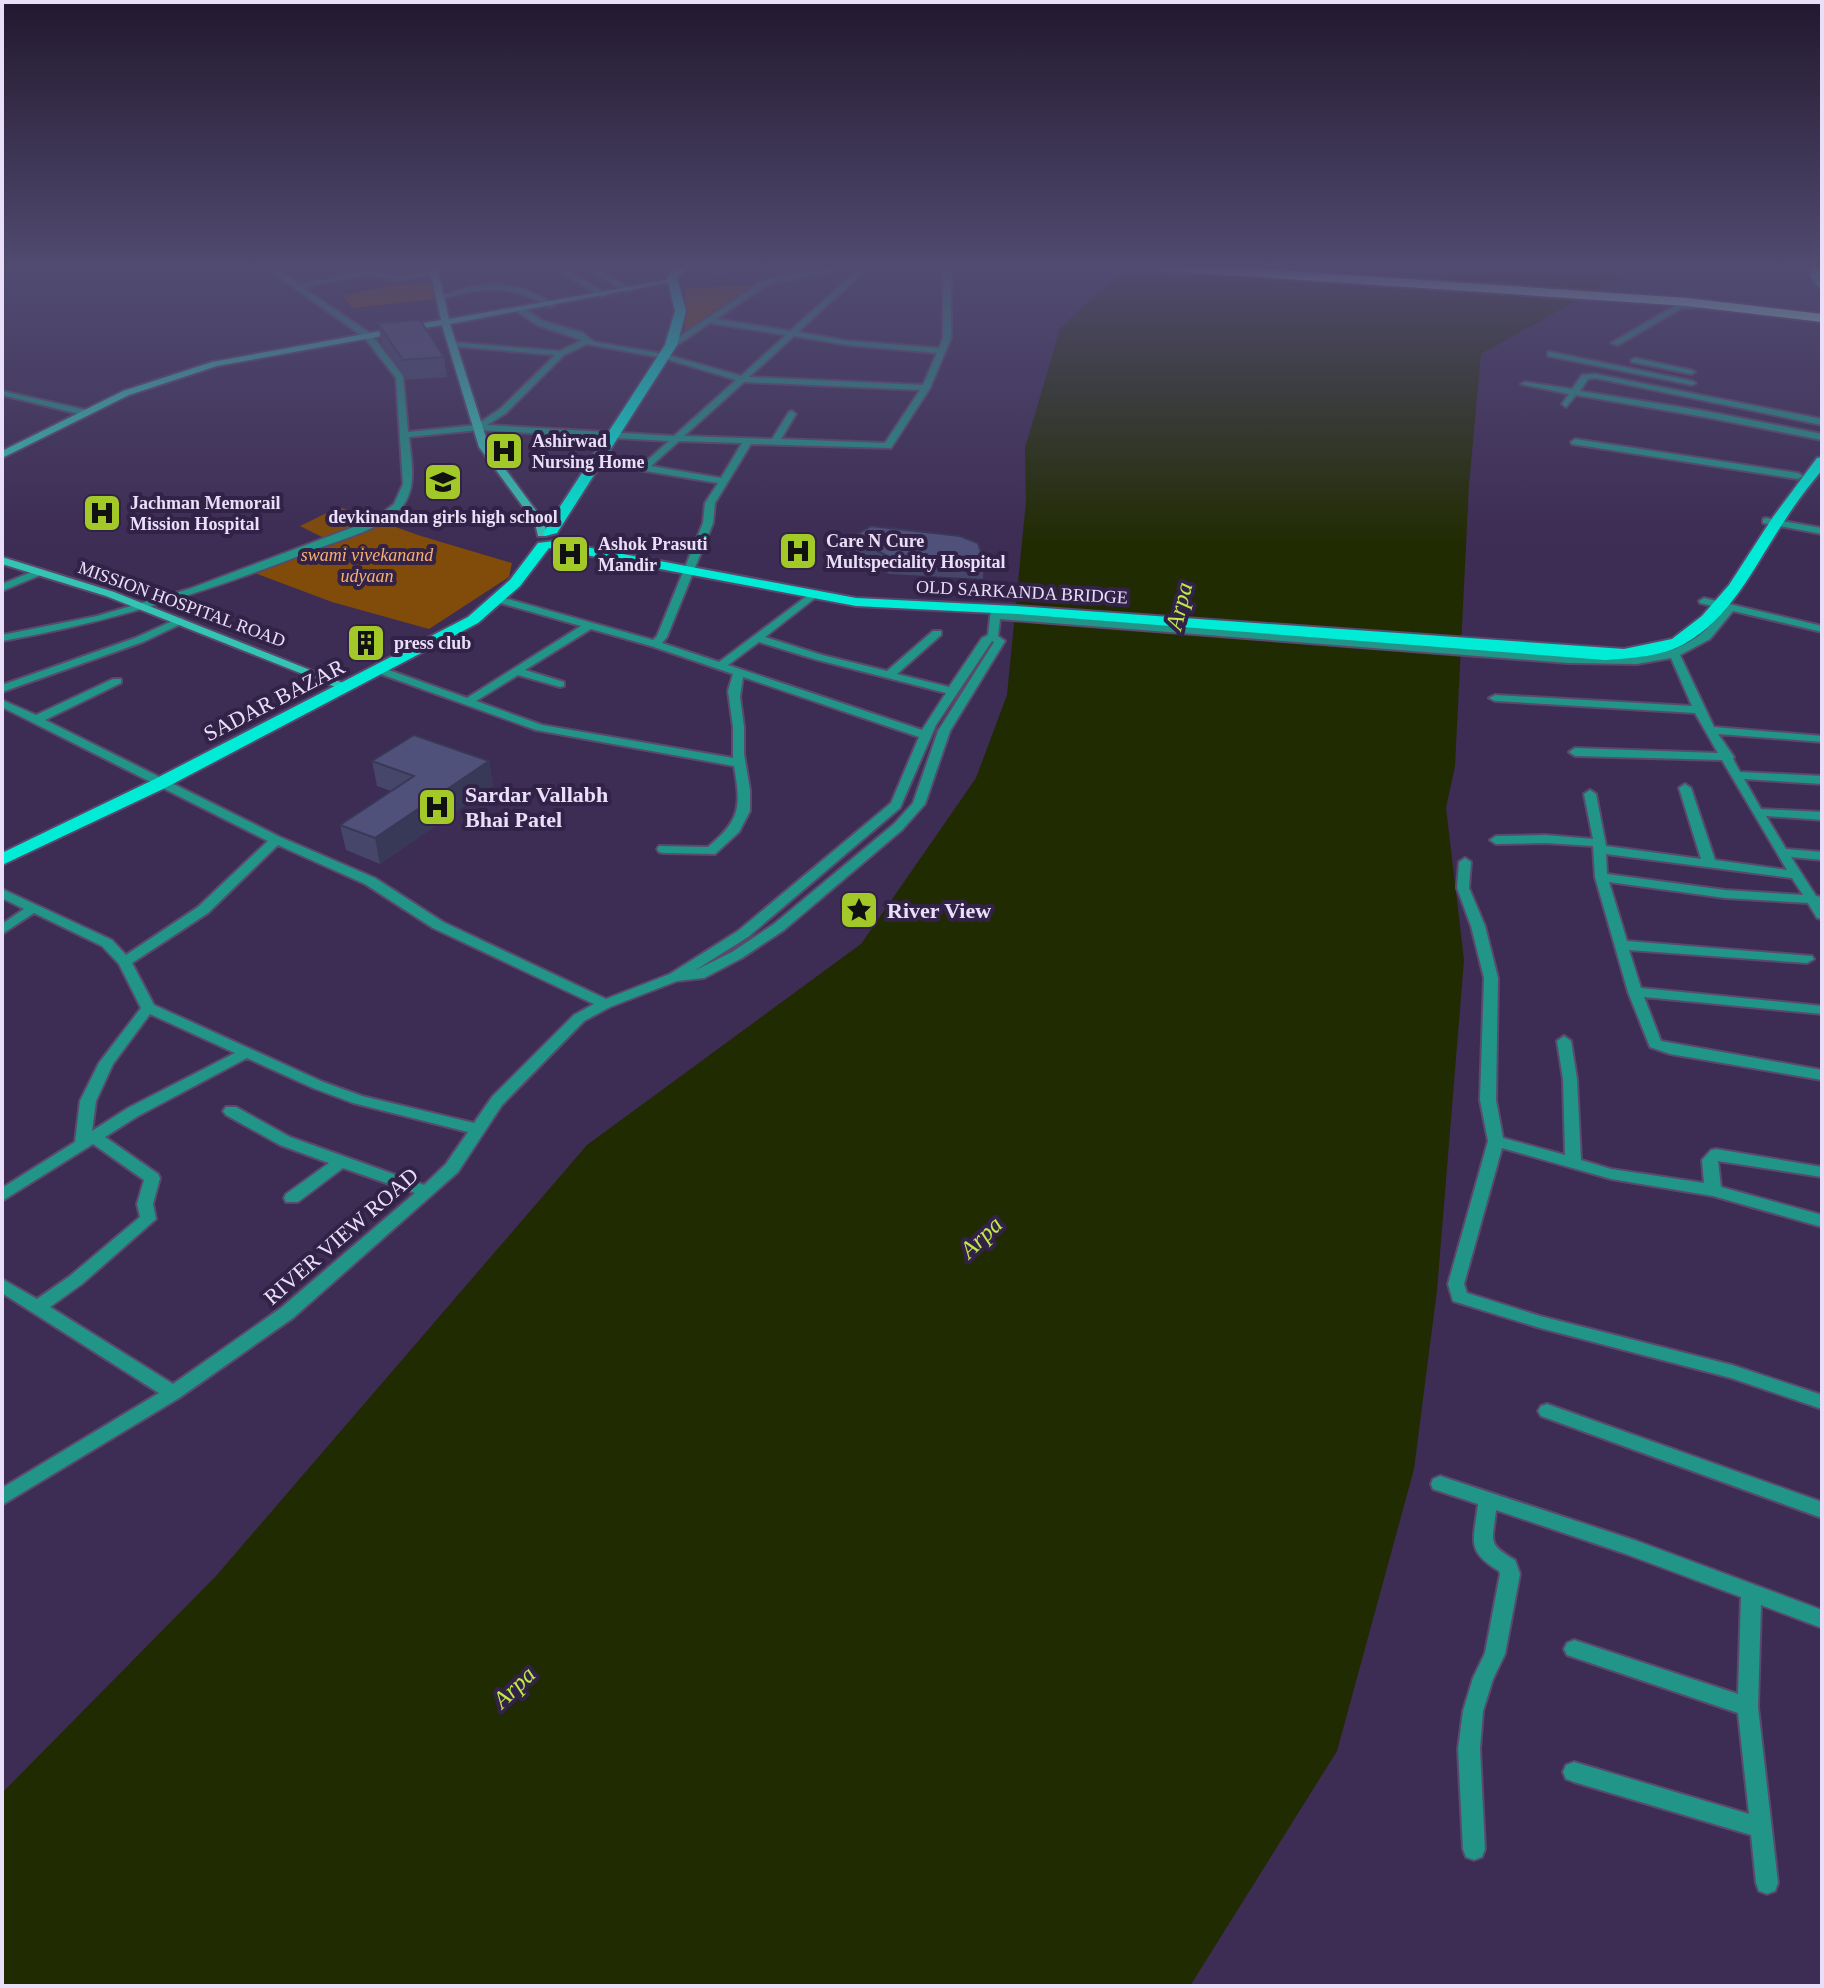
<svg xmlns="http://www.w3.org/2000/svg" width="1824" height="1988" viewBox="0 0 1824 1988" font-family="Georgia,serif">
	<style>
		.green { fill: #814b09 }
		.water { fill: #212b01 }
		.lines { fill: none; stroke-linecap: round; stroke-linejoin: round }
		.street-casing { stroke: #59496d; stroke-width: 4 }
		.secondary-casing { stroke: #59496d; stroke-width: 4 }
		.primary-casing { stroke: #59496d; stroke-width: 4 }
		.highway-casing { stroke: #59496d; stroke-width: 4 }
		.street { fill: #219587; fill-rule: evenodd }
		.secondary { fill: #34c4b3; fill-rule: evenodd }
		.primary { fill: #00ecd6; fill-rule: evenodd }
		.highway { fill: #a4fef0; fill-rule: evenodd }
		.wall { fill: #45466a }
		.shaded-wall { fill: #383956 }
		.building { fill: #50517b; stroke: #383956; stroke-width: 2 }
		.labels { text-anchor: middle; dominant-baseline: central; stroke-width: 8; stroke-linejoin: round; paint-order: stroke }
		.far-poi-label { font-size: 18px; font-weight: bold; fill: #e9dff8; stroke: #332247; text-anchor: start }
		.far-park-label { font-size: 18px; font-style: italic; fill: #f6b170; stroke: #332247 }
		.far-street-label { font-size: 18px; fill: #e9dff8; stroke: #332247 }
		.street-label { font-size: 22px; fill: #e9dff8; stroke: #332247 }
		.poi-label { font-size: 22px; font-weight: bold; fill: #e9dff8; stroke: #332247; text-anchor: start }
		.water-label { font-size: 24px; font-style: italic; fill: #c0eb44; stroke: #332247 }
	</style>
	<rect width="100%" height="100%" fill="#3d2c53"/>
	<path class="green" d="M430,282L436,299L353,308L342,296L383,287Z
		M759,284L685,334V289Z
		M339,507L421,536L512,563L509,577L429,629L332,602L249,571L324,538L300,526Z"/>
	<path class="water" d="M1126,266H1651L1608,283L1481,354L1469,485L1455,766L1446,808L1464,960L1437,1290L1414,1469L1337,1751L1190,1986H2V1793L216,1576L587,1145L861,944L976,778L1007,695L1026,501L1025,448L1060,329Z"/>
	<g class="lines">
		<defs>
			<path id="street" d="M264,266H272L299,285L370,270L397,277L437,271L434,275L397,281L370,274L302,287L371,334L403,376L408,432L476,425L500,409L555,355L452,346H449V342L560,351L582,340L537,325L519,313V309H525L543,321L583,333L594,342L664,354L741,376L786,335L710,323L674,347L667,345L764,280L840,266H857L769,284L716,319L790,331L862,266H870L798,332L848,341L939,348L943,338V266H951V338L930,388L891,448L751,444L715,503L713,523L667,637L662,643L719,662L811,593L816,596L815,598L765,637L822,655L887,671L933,631H941V635L897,674L949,687L982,638L988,635L991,610L996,607L1000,608L1001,613L1602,658C1654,658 1692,654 1724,609L1700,603L1699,601L1704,598L1822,626V632L1733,611L1710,639L1680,655L1714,727L1822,736V742L1718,734L1734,757L1733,759L1740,772L1822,776V784L1744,779L1761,809L1822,812V820L1766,816L1786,849L1822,852V860L1791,857L1816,896L1822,897V919L1817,918L1808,903L1725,898L1609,882L1627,941L1812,956L1814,959L1807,963L1629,950L1641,988L1822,1006V1014L1644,997L1661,1041L1822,1070V1080L1670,1054L1650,1047L1628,992L1595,877L1593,846L1545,843L1496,844L1490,840L1496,836L1545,835L1593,839L1584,794L1590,790L1596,794L1606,846L1701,859L1679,788L1685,784L1691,788L1715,860L1787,870L1722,760L1575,756L1569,752L1575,748L1718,753L1695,713L1495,701L1489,698L1495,695L1692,706L1671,658L1637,664L1568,663L1000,619L998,636L1005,641L950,731L925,804L902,830L784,930L742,958L704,978L677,981L610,1007L584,1021L502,1105L458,1172L293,1318L179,1398L2,1505V1488L159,1393L2,1293V1279L37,1299L70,1276L140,1217L137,1204L144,1180L93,1144L2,1201V1188L75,1142L80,1101L99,1063L141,1008L119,964L102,946L34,913L2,934V924L24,909L2,898V889L112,940L126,955L198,907L268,841L2,707V700L36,715L113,679H121V683L45,720L280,837L375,878L443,922L606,999L670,974L738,931L891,803L919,737L743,677L740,697L744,727V754L750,790V811L739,832L715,854L663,853L659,852L657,849L659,846L708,847C741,820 741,806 734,766L536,730L375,672V668H383L467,698L581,626L493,601L492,599L497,596L653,640L657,636L703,523L705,503L718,483L597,463L593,460L597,457L642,465L669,441L478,430L409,437C411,460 418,488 401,508C381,529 346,538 319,548C216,589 112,622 2,641V635L97,616L189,589L375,519L394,504L403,484L396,378L365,338ZM794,336L848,345L937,353L923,385L749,377ZM587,344L663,358L736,380L674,436L487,425L506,413L564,355ZM744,382L920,390L885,443L781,439L796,414L792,411L789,412L772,439L684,436ZM679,441L742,443L721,478L651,466ZM591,629L651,646L733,674L728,691L733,727V758L542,725L476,701L518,675L560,687L564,686V682L525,670ZM992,641L994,642L938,731L913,803L894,824L774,924L732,952L694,971L748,937L900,808L936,725ZM759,642L814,659L946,693L922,730L728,665ZM278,845L365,884L433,928L594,1004L574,1015L492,1097L474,1123L362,1096L323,1082L154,1005L132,963L208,913ZM1606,854L1792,878L1803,895L1725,890L1607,874ZM150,1014L235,1053L128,1108L92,1131L96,1101L113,1064ZM247,1058L313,1088L353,1103L468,1132L446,1164L424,1185L290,1137L236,1107H226L223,1111L226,1115L280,1145L329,1163L286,1194L284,1198L286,1202H298L343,1168L415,1193L281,1308L173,1384L50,1307L82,1284L156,1219L153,1204L160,1178L158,1174L105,1137L138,1116Z
				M550,266H559L609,295L602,297Z
				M584,266H593L633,290L626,292Z
				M497,284L525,289L556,305L549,307C508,283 485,287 440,299L436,297L470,287Z
				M1678,304H1700L1704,306L1700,308H1682L1618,345L1611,343Z
				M1551,352L1692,381L1696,383L1692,385L1548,356V352Z
				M1635,358L1691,370L1695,372L1691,374L1632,362L1631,360Z
				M1595,374L1822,419V425L1595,378L1588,379L1580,391L1705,411L1822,434V440L1705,417L1576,395L1566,407L1562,404L1569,394L1521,384L1525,382L1572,389L1582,375Z
				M2,391L86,410L87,412L83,415L2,395Z
				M1575,439L1798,473L1803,476L1798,479L1572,444L1571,442Z
				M1766,518L1822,528V534L1763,523V519Z
				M39,569L43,570V574L2,591V584Z
				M179,618L183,619V623L143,642L2,692V685L135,638Z
				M1465,858L1471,862L1469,888L1485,926L1498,978L1496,1100L1503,1138L1565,1155L1563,1079L1557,1041L1564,1036L1571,1041L1577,1079L1581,1160L1611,1169L1704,1183L1702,1160L1711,1150L1716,1149L1822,1167V1177L1718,1161L1721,1187L1822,1215V1227L1713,1196L1611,1179L1502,1148L1464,1284L1467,1293L1540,1316L1732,1365L1822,1395V1409L1731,1378L1540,1328L1453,1301L1448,1284L1488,1141L1480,1100L1484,978L1471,926L1457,888L1459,862Z
				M1547,1404L1822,1502V1518L1541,1416L1538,1411L1541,1406Z
				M1440,1476L1637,1541L1822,1610V1628L1761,1605L1758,1707L1778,1883L1775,1891L1767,1894L1759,1891L1756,1883L1751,1835L1574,1782L1566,1779L1563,1772L1566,1765L1574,1762L1749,1814L1738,1713L1567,1655L1564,1649L1567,1643L1574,1640L1738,1694L1741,1597L1626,1554L1496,1510C1493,1542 1486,1543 1515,1560L1520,1574L1505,1654L1493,1679L1483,1711L1480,1749L1485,1849L1482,1857L1474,1860L1466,1857L1463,1849L1458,1749L1463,1711L1473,1678L1485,1653L1500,1574L1499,1571C1465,1551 1474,1540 1478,1504L1433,1489L1431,1484L1433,1479Z"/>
			<path id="secondary" d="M429,266H437L449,319L672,279L676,281L450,324L489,447L545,523L546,536H538L535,523L479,447L442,325L217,366L129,395L2,458V451L123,391L212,362L441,320Z
				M2,557L114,592L353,687L347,691L343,690L106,596L2,564Z"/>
			<path id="primary" d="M677,266H688L677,278L686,311L677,345L557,533L545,536L543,533L665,345L675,311L667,278Z
				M1812,266H1822V291L1810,276Z
				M1822,457V470C1809,486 1796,502 1785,520C1756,563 1732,618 1684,644C1661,657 1631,658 1605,660L1015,614L856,606L549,548L520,586L478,623L165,788L2,865V853L153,780L468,617L510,580L538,543L554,541L856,598L1015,606L1624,649L1672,639L1702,616L1729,585L1773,517L1817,458Z"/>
			<path id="highway" d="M1150,266H1216L1687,298L1822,314V322L1687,306L1156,270Z"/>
		</defs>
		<use href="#street" class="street-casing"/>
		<use href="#secondary" class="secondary-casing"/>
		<use href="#primary" class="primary-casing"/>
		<use href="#highway" class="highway-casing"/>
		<use href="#street" class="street"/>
		<use href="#secondary" class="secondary"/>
		<use href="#primary" class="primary"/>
		<use href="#highway" class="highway"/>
	</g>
	<path class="wall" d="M711,266H738L728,276L712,275Z
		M378,323L444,357L447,377L406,380L381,342Z
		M851,537L984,562L983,579L889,574L852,554Z
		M379,631L381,642L366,650L350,643L348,632Z
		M372,761H489L493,786L380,864L346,850L340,825L391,791L377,786Z"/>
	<path class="shaded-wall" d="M728,266H738L728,276Z
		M379,631L381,642L366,650L363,638Z
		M489,761L493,786L380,864L375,838Z"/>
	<path class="building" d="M420,320L444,357L403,360L378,323Z
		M871,526L960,536L978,543L984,562L889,557L851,537Z
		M362,624L379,631L363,638L348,632Z
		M414,735L489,761L375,838L340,825L414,776L372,761Z"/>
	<linearGradient id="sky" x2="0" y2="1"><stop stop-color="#22182e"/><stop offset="0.49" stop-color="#514b71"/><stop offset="1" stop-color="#514b71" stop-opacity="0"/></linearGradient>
	<rect width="1824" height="545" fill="url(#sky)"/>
	<defs>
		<symbol id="hospital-square" viewBox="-11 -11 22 22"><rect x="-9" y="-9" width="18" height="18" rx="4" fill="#a2c928" stroke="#332247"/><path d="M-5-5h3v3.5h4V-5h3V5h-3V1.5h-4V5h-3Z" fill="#111"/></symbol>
		<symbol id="school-square" viewBox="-11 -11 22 22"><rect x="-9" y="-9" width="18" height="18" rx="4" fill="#a2c928" stroke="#332247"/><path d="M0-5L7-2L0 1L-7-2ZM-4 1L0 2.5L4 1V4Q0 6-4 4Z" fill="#111"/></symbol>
		<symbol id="building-square" viewBox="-11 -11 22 22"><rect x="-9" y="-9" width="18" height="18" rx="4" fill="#a2c928" stroke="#332247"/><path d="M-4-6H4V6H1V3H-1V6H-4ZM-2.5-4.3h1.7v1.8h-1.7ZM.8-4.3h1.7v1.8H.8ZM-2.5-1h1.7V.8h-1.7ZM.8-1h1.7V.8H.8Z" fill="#111"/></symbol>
		<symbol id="sight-square" viewBox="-11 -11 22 22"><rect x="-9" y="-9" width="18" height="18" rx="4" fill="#a2c928" stroke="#332247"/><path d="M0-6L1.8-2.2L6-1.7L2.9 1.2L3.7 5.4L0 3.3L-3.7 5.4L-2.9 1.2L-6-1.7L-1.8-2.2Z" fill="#111"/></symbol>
	</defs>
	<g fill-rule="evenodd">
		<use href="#hospital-square" x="482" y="429" width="44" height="44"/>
		<use href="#school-square" x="421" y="460" width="44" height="44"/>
		<use href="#hospital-square" x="80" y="491" width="44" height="44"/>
		<use href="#hospital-square" x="776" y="529" width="44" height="44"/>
		<use href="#hospital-square" x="548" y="532" width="44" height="44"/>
		<use href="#building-square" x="344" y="621" width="44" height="44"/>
		<use href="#hospital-square" x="415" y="785" width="44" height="44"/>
		<use href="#sight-square" x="837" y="888" width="44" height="44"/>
	</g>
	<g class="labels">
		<g class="far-poi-label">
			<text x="532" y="441">Ashirwad<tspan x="532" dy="21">Nursing Home</tspan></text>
			<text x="130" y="503">Jachman Memorail<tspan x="130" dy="21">Mission Hospital</tspan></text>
			<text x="443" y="517" text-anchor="middle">devkinandan girls high school</text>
			<text x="826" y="541">Care N Cure<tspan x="826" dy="21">Multspeciality Hospital</tspan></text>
			<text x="598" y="544">Ashok Prasuti<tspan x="598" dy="21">Mandir</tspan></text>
			<text x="394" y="643">press club</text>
		</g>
		<g class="far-park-label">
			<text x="367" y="555">swami vivekanand<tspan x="367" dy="21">udyaan</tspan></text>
		</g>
		<g class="far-street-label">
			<text transform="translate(1022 592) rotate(3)">OLD SARKANDA BRIDGE</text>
			<text transform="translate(182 604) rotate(20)">MISSION HOSPITAL ROAD</text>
		</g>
		<g class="street-label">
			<text transform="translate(274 700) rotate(-27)">SADAR BAZAR</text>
			<text transform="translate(341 1236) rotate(-41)">RIVER VIEW ROAD</text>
		</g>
		<g class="poi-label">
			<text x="465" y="794">Sardar Vallabh<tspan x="465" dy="25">Bhai Patel</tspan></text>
			<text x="887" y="910">River View</text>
		</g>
		<g class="water-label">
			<text transform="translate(1179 606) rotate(-76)">Arpa</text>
			<text transform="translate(981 1237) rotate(-44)">Arpa</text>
			<text transform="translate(514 1687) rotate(-44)">Arpa</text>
		</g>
	</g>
	<rect width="1824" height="1988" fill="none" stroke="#e9dff8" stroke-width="8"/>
</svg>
